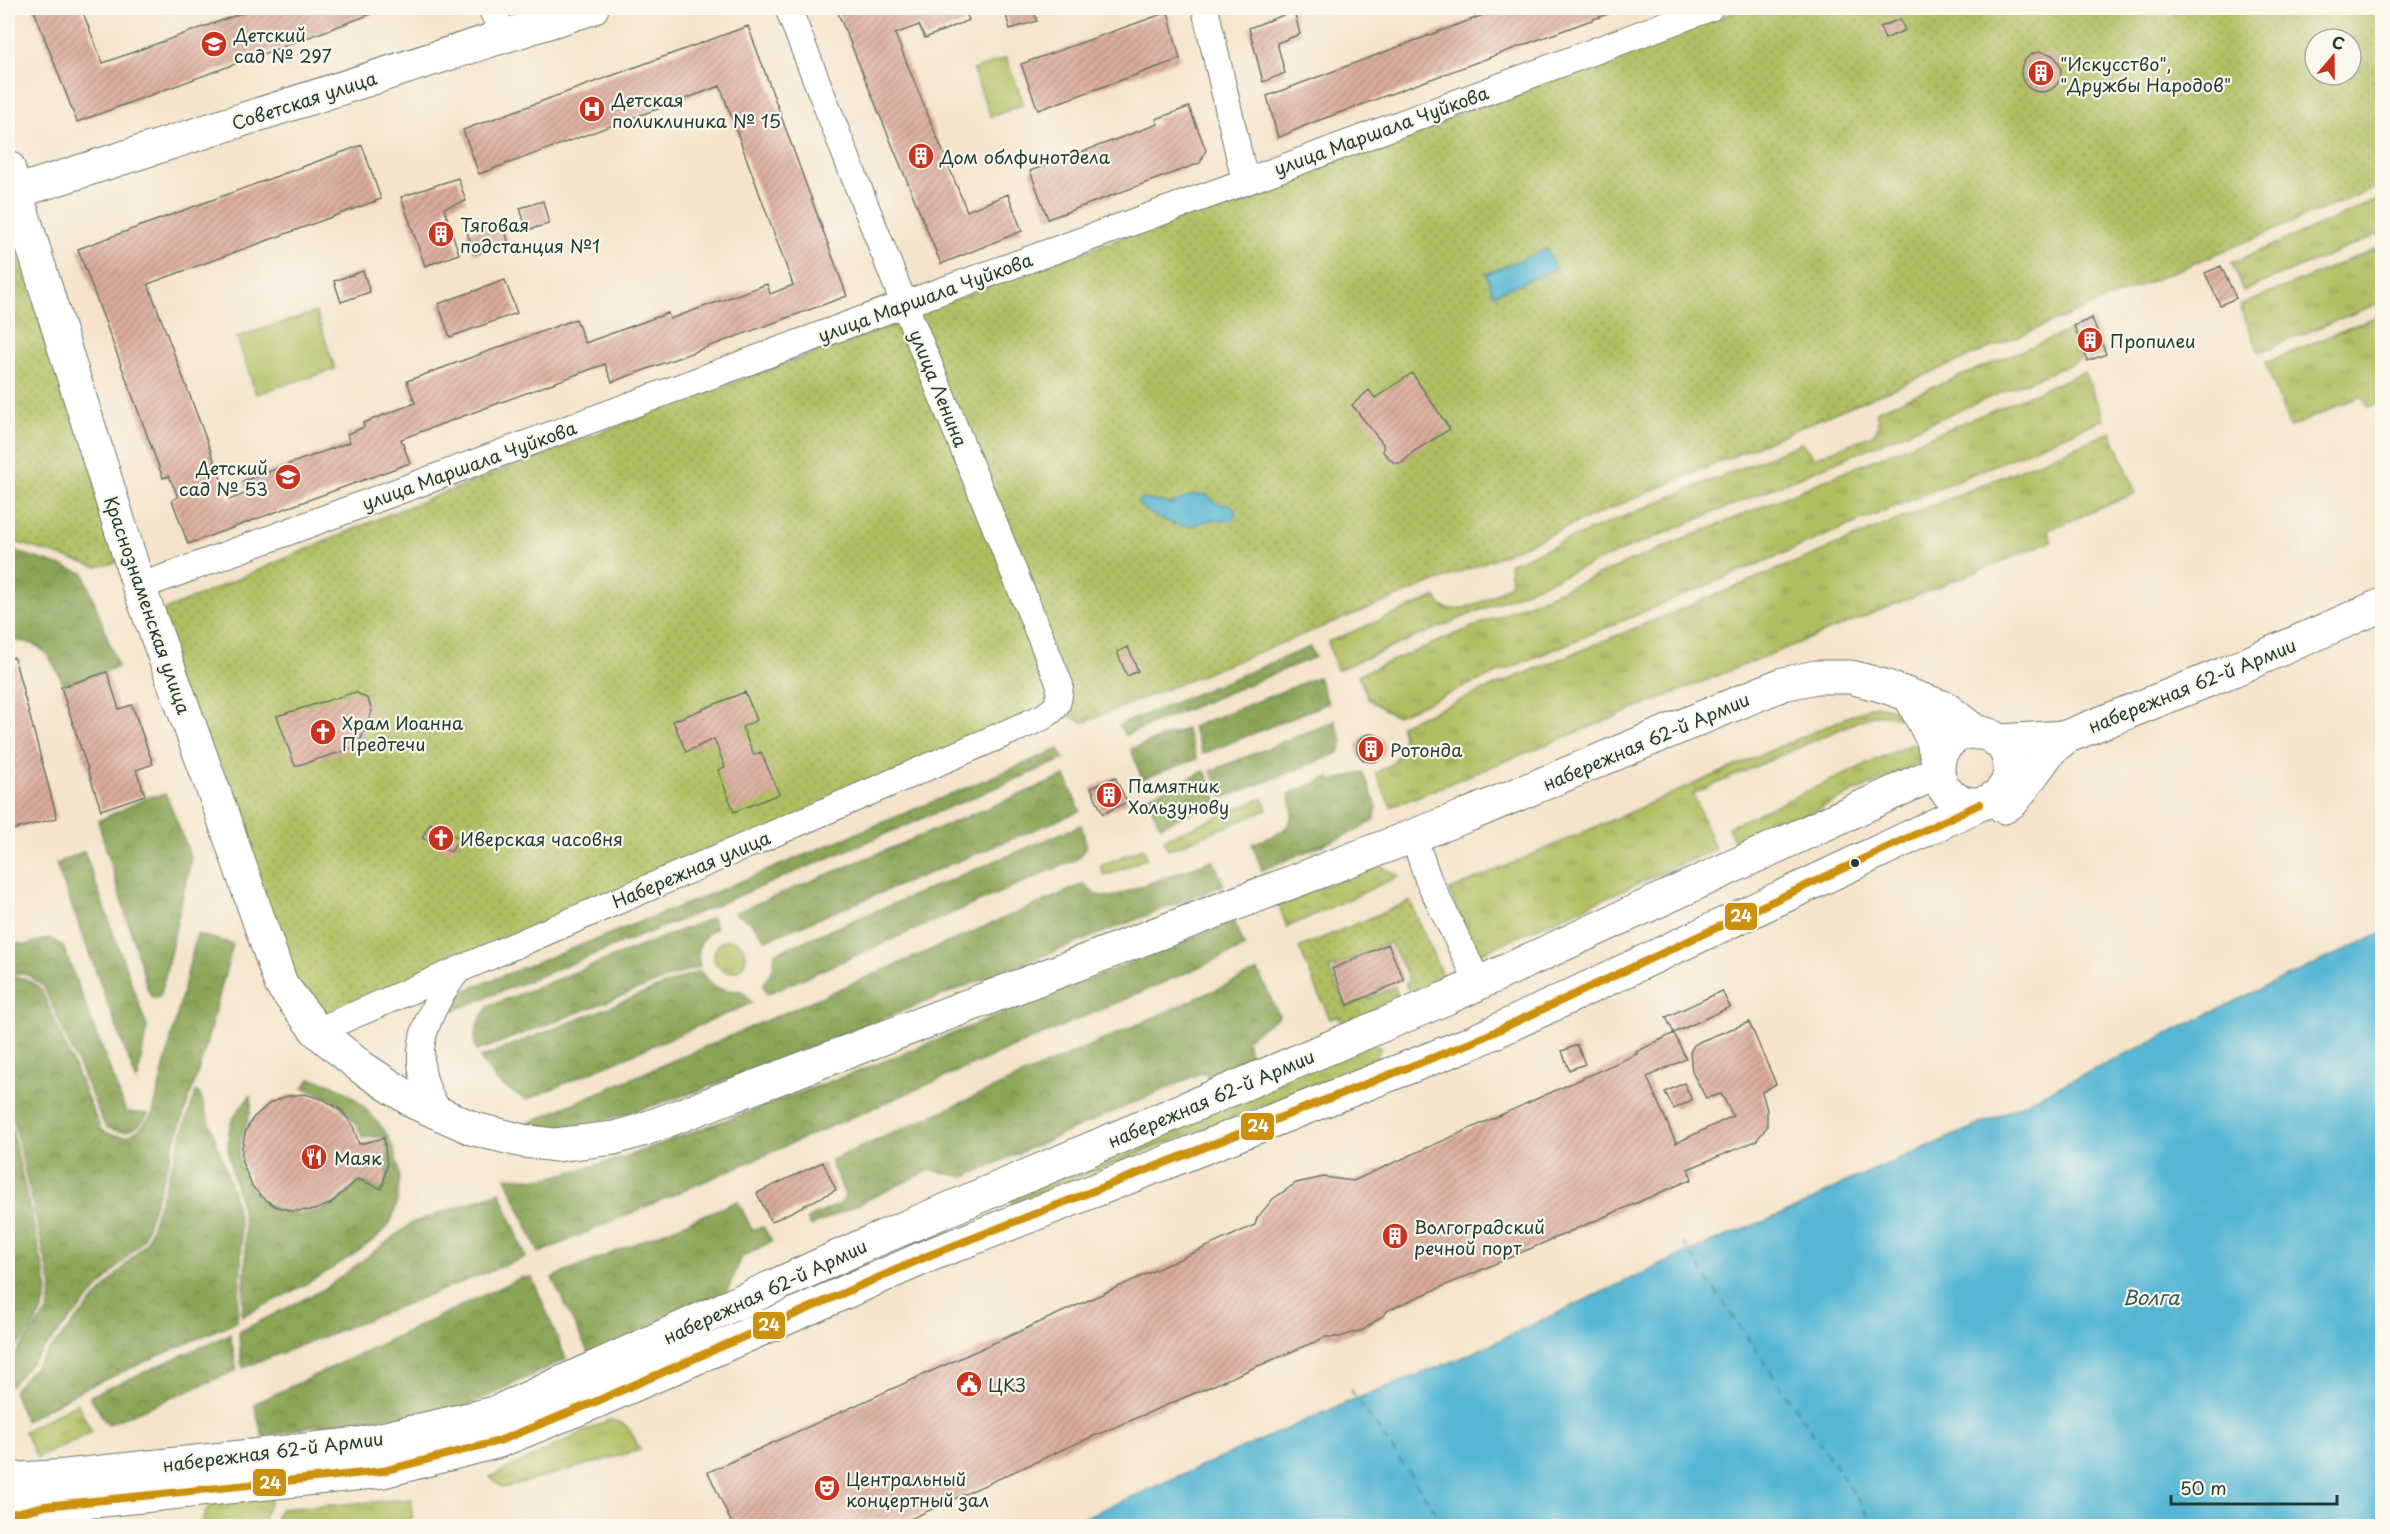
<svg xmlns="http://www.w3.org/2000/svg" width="2390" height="1534" viewBox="0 0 2390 1534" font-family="'Playpen Sans',sans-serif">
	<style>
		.grass { fill: url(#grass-tufts); stroke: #687e4b; stroke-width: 1.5 }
		.forest { fill: url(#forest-crowns); stroke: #567246; stroke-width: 1.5 }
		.park { fill: url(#park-dots); stroke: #687e4b; stroke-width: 1.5; fill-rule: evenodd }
		.pitch { fill: #b1bf62; stroke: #687e4b; stroke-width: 1.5 }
		.water { fill: #56b7d4; stroke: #3a7a84; stroke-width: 1.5 }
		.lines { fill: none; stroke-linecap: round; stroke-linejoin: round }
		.ferry { stroke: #2d5c5c; stroke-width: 1.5; stroke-dasharray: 8 6; stroke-linecap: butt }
		.building { fill: url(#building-hatch) }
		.street-casing { stroke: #6a7769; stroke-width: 28 }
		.secondary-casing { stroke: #6a7769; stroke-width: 35 }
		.street { stroke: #fff; stroke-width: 26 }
		.secondary { stroke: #fff; stroke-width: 33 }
		.bus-1-casing { stroke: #fbf7ec; stroke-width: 12 }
		.bus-1 { stroke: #cc910a; stroke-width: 8 }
		.bus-dot { fill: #1f3d34; stroke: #fbf7ec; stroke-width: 2 }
		.labels { text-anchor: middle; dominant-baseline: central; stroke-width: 4.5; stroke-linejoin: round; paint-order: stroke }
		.poi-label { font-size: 18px; fill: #1f3d34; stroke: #fbf7ec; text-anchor: start }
		.street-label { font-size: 18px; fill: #1f3d34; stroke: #fbf7ec }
		.water-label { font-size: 20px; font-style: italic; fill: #2d5c5c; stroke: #fbf7ec }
		.line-badge { stroke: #fbf7ec; stroke-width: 2 }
		.badge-label { font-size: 16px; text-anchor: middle; font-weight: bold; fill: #fff }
	</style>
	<defs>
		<pattern id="grass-tufts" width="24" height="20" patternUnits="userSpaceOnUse" patternTransform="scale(1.5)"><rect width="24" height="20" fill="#b1bf62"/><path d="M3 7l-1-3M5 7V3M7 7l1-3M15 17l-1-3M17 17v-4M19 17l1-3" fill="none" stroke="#8f9c52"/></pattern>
		<pattern id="forest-crowns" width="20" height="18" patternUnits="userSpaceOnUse" patternTransform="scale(1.5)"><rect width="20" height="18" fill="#8ca658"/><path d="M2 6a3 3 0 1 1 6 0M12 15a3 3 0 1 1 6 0" fill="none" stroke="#72884a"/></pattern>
		<pattern id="park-dots" width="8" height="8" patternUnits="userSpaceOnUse" patternTransform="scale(1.5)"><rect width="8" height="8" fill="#b1bf62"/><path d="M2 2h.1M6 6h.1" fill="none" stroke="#8f9c52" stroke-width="1.8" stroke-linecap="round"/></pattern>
		<pattern id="building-hatch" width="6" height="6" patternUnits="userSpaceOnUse" patternTransform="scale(1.5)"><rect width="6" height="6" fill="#dcac9d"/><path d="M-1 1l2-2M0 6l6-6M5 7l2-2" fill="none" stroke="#b28d81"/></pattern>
	</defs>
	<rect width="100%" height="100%" fill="#fbf7ec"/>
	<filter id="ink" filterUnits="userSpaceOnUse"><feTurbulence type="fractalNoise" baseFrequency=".0167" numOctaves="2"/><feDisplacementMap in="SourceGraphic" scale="12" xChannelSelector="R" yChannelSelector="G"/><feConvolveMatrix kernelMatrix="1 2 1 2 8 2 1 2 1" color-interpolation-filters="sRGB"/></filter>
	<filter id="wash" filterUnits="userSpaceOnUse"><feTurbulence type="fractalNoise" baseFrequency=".008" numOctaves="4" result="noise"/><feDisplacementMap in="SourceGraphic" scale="24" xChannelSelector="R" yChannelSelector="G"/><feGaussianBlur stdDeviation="1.35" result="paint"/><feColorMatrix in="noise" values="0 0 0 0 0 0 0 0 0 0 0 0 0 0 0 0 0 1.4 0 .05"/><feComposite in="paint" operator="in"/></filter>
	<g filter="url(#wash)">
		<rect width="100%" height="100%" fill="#f5e4cb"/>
		<path class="grass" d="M2382,198V233L2243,291L2232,263Z
			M2382,246V302L2259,352L2240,306Z
			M2382,314V401L2369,407L2361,396L2290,427L2265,363Z
			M2071,330L2082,359L1337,670L1328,642L1436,597C1438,600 1439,603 1441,605C1456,619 1501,594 1511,582L1509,564L1802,443L1814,458L1873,435L1879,425L1876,411Z
			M2084,372L2104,419L1395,716L1369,700L1358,675Z
			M2111,432L2136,493L2048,530L2052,541L1391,807L1375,773C1397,764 1409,749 1400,725Z
			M1875,705L1909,712L1907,720L1888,715H1872L1693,794L1715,849L1476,955L1449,891Z
			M1915,744L1919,746L1924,756L1920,762L1736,847L1728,827L1909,745Z
			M1263,798L1267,810L1168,850L1164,839Z
			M1143,848L1147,858L1105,876L1100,866Z
			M1379,865L1400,876L1287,927L1278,903Z
			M714 956a16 16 0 1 1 32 0a16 16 0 1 1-32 0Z
			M1369,1044L1380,1047L1377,1059L1365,1066L1012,1203L1011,1196Z
			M77,1403L92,1432L37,1458L24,1431Z
			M609,1420C629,1421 631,1433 640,1450L503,1488L490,1477Z
			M273,1495L260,1526H200L208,1507L219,1502Z
			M412,1499V1526H272L280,1509Z"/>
		<path class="forest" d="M8,549L84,573L118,667L64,685C49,655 45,641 8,640Z
			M1310,647L1315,657L1125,735L1119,725Z
			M1318,677L1328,703L1203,754L1192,727Z
			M1335,721L1342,742L1339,753L1223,798L1211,771Z
			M1186,729L1197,759L1142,779L1131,749Z
			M1059,749L1064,759L705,910L452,1011L461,992L701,898Z
			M1205,771L1218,801L1160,826L1147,797Z
			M1363,772L1377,807L1374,820L1360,829L1262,870L1252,844C1280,833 1300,830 1289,794L1329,777L1332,781Z
			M1065,776L1080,811L766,940L751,922L734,913Z
			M166,794L191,858L162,990L159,997L152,998L148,990L98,821L149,797Z
			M1081,825L1087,847L1079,858L767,994L763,985L773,969L775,953Z
			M84,851L147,1027L137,1082L56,864Z
			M1213,860L1224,885L703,1089L624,1115L576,1127L516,1128L1084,884C1092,894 1099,897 1112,897Z
			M712,918L716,928C701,935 695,950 700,966L477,1051C470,1038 480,1017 489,1006Z
			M1234,921L1245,947L539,1253L506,1177L538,1179L552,1177L622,1158L867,1068Z
			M197,934L233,944L203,1056L143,1239L10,1386L8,1381V1364L48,1311L52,1288L8,1097V978H25L41,989L101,1130C126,1143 138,1135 153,1113Z
			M49,938L63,946L126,1112L148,1114C138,1131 122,1136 105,1126L44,987L26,974L8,975V941L25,945Z
			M700,971C713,989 719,991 742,991L752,1003L526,1100L498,1083L480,1058Z
			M1258,971L1279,1016L1246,1039L1252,1059L1210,1080L1204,1072L964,1177L930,1170L810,1227L807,1219L842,1203L845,1195L830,1161Z
			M310,1079C342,1082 360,1102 380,1125C391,1138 398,1159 399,1176C399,1192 397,1215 386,1228C377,1239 363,1248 351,1256C316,1280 280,1299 242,1316C244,1285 248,1254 244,1223C240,1190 221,1157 231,1123C234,1114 245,1104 250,1096C255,1117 238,1133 239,1154C240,1198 286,1225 326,1208C339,1202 348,1192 358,1181L384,1188C389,1169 389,1155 384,1136L363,1138C361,1130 356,1125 351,1118C336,1098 326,1096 303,1088Z
			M196,1092L199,1093C213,1133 229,1174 238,1215C245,1249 239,1287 237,1321L79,1391L25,1421L13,1391L147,1241Z
			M8,1113L48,1289C42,1319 30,1334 8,1355Z
			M500,1192L526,1257L243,1368L241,1362L239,1332L326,1288L412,1223Z
			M738,1201L752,1230L763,1227L772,1241L742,1257L723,1301L590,1356L552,1278Z
			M532,1277L566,1359L463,1408L307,1427L263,1437L254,1404L520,1278Z
			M230,1334L237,1370L109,1424L105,1421L90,1396Z"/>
		<path class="park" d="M1746,8H2382V185L1803,426L1495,558L1084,722L1054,710L317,1031L149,617L392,513L674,404L887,327L938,305ZM2315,39H2351V75H2315Z
			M8,225L122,561L97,567L8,540Z
			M1410,901L1442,975L1410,994L1405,984L1410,981L1390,942L1329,969L1347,1007L1395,987L1399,1001L1344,1029L1338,1016L1330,1019L1299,948Z"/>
		<path class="pitch" d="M1006,58L1024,104L991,117L973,70Z
			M316,312L335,369L256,394L237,337Z"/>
		<path class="water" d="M1547,249L1556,269L1494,294L1486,274Z
			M1192,495H1207L1218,504H1228L1235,509V517C1225,525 1219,518 1209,520C1202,522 1197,525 1190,526C1173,526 1150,516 1138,504L1139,500L1143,499L1171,504Z
			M2382,933V1526H1065L1348,1402L1459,1359L1690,1251L1795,1209L1846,1182L1992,1119L2250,994Z"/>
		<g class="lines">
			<path class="ferry" d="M1683,1243L1876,1526
				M1351,1390L1446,1526"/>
		</g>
		<g id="blocks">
			<path class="building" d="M33,8H81L103,63L256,8H388L77,122Z
				M836,8H964L969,20L925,38L919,25L895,34L967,211L1008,194L1022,231L941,264Z
				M1004,8H1033L1037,21L1010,29Z
				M1502,8H1624L1309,124L1278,138L1267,96Z
				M1294,11L1300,34L1277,43L1285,73L1263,82L1249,28Z
				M1168,12L1180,59L1038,110L1021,64Z
				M1900,19L1905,30L1885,39L1880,27Z
				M748,26L847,296L612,382L605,364L401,439L410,463L188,544L172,500L178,497L169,476L163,478L78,249L362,145L381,199L148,284L229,500L247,493L243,481L350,442L347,434L364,427L363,423L415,403L407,381L576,319L585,343L668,313L670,319L767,284L770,294L793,285L720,86L479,174L463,130Z
				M2021 72a20 20 0 1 1 40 0a20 20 0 1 1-40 0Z
				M1189,107L1206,150L1200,163L1048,219L1030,171L1158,124L1156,119Z
				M458,178L466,201L444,208L459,254L425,266L401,197Z
				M543,201L549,224L527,230L520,208Z
				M502,221L509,244L474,254L467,232Z
				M2221,266L2236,298L2220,305L2205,273Z
				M363,271L370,292L341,302L334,281Z
				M505,280L517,313L450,337L438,304Z
				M2092,318L2106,354L2088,361L2074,326Z
				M1412,373L1450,429L1413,452L1402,463H1394L1383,452V444L1352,405L1369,390L1375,398Z
				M1128,647L1138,671L1127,676L1117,652Z
				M14,657L57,818L8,831V659Z
				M107,672L119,709L132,705L153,764L136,770L145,795L101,810L61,687Z
				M355,692L368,699L372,711L361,739L351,749L295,766L277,716Z
				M745,692L757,720L742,727L754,755L761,752L779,794L734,812L718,770L725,767L714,739L686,752L673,721Z
				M1357 748a14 14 0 1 1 28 0a14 14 0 1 1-28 0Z
				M1115,777L1127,802L1103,814L1091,788Z
				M430,823L459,838L451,852L422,838Z
				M1388,944L1404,980L1348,1005L1332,969Z
				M1722,991L1730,1007L1674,1033L1666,1017Z
				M1749,1022L1776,1084L1762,1092L1767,1110V1127L1756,1141L1688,1169L1692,1179L1388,1310L1384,1315L1363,1330L1339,1337H1326L1066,1448L895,1526H733L708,1472L1255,1225L1257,1218L1273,1199L1296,1183L1324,1177L1353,1181L1637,1054L1636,1052L1674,1033L1686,1059L1647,1077L1676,1143L1733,1116L1721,1094L1706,1098L1692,1072L1690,1052L1694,1045L1701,1041Z
				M1577,1045L1585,1064L1569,1070L1562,1051Z
				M1684,1083L1692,1100L1674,1109L1665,1092Z
				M305,1094L325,1100L342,1111L353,1126L359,1144L384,1138L387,1165L382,1189L358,1179L330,1204L314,1210L292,1211L275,1206L261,1196L252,1186L242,1162V1147L246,1130L253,1118L270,1103L287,1096Z
				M823,1162L836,1190L771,1222L757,1193Z"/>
		</g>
	</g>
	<g filter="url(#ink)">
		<use href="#blocks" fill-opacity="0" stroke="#6a7769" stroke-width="1.5"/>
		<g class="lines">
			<defs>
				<path id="street" d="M491,8L504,35
					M1205,8L1245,181
					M139,587L880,313L1242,183L1710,8
					M1413,835L1428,879L1479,984
					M317,1031L1041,718C1058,708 1059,704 1060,685L899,291L788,8
					M442,1116C404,1063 422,1019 457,971"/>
				<path id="secondary" d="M8,167L139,587L222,814L281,984L317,1031L361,1067L416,1103L474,1129L523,1141L555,1145L614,1138L642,1130L1468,815L1783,684L1816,677H1851L1884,686L1945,708L1977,733
					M16,192L592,8
					M1910,696L1932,738L1938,761
					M1938 768a36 36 0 1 1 72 0a36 36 0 1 1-72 0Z
					M1997,741L2066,737L2226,673L2382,605
					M2004,807L2013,801L2051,749L2066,737
					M8,1484L20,1479L66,1476L359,1444L495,1413L871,1242L1449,997L1938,772
					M8,1515L45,1506L383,1471L499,1441L595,1402L930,1255L1473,1042L1980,804"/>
			</defs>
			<use href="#street" class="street-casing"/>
			<use href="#secondary" class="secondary-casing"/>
			<use href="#street" class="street"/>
			<use href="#secondary" class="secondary"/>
			<defs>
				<path id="bus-1" d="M8,1515L45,1506L383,1471L499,1441L595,1402L930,1255L1473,1042L1980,804"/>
			</defs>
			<use href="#bus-1" class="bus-1-casing"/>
			<use href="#bus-1" class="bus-1"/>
		</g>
	</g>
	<defs>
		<symbol id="school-disc" viewBox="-11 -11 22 22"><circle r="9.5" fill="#c8321e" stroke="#fbf7ec"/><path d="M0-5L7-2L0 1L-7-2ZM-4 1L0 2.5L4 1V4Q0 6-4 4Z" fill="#fff"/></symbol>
		<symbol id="building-disc" viewBox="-11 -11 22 22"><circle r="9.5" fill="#c8321e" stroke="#fbf7ec"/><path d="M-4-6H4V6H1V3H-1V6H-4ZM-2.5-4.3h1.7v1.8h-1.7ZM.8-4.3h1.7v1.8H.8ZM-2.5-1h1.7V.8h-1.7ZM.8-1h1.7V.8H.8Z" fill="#fff"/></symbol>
		<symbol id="hospital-disc" viewBox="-11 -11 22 22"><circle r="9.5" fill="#c8321e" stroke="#fbf7ec"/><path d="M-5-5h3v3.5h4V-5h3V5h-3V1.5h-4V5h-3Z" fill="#fff"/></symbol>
		<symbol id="church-disc" viewBox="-11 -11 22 22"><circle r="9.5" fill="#c8321e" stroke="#fbf7ec"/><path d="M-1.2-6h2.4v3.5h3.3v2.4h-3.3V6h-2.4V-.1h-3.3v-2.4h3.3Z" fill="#fff"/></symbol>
		<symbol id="restaurant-disc" viewBox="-11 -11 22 22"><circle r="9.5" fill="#c8321e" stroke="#fbf7ec"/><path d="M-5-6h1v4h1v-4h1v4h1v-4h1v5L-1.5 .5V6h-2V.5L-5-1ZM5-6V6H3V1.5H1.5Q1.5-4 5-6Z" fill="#fff"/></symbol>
		<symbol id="civic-disc" viewBox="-11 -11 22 22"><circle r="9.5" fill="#c8321e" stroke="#fbf7ec"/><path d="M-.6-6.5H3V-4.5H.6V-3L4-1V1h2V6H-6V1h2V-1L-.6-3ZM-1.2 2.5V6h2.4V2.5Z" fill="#fff"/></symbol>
		<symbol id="theatre-disc" viewBox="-11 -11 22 22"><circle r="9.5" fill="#c8321e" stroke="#fbf7ec"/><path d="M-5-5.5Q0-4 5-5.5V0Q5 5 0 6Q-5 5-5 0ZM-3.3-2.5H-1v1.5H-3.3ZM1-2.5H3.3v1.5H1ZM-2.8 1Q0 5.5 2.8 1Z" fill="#fff"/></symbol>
	</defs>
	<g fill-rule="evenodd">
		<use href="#school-disc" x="199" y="29" width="30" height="30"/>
		<use href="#building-disc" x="2026" y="58" width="30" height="30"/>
		<use href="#hospital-disc" x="577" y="94" width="30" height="30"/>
		<use href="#building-disc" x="906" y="141" width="30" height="30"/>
		<use href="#building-disc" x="426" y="219" width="30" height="30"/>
		<use href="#building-disc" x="2075" y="325" width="30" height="30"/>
		<use href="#school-disc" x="273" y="462" width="30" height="30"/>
		<use href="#church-disc" x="308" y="717" width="30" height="30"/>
		<use href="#building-disc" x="1356" y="734" width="30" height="30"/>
		<use href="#building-disc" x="1094" y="780" width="30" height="30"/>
		<use href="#church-disc" x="426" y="823" width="30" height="30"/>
		<use href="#restaurant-disc" x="299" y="1142" width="30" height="30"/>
		<use href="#building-disc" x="1380" y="1221" width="30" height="30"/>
		<use href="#civic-disc" x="954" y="1369" width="30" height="30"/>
		<use href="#theatre-disc" x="812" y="1473" width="30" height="30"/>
	</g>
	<circle class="bus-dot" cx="1855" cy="863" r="5"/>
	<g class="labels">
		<g class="poi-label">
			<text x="234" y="34">Детский<tspan x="234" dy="21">сад № 297</tspan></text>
			<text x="2060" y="63">"Искусство",<tspan x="2060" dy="21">"Дружбы Народов"</tspan></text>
			<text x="612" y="99">Детская<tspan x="612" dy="21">поликлиника № 15</tspan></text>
			<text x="940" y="156">Дом облфинотдела</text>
			<text x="460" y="224">Тяговая<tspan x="460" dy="21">подстанция №1</tspan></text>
			<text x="2110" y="340">Пропилеи</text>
			<text x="268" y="467" text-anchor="end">Детский<tspan x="268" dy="21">сад № 53</tspan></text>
			<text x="342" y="722">Храм Иоанна<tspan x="342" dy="21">Предтечи</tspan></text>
			<text x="1390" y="749">Ротонда</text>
			<text x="1128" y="785">Памятник<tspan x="1128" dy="21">Хользунову</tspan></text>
			<text x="460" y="838">Иверская часовня</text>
			<text x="334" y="1157">Маяк</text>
			<text x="1414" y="1226">Волгоградский<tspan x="1414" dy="21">речной порт</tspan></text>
			<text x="988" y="1384">ЦКЗ</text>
			<text x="846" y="1478">Центральный<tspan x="846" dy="21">концертный зал</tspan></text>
		</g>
		<g class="street-label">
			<text transform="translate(304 100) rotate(-18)">Советская улица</text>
			<text transform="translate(1381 130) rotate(-20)">улица Маршала Чуйкова</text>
			<text transform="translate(925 297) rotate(-20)">улица Маршала Чуйкова</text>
			<text transform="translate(939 388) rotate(68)">улица Ленина</text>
			<text transform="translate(469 465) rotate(-20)">улица Маршала Чуйкова</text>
			<text transform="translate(148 605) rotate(71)">Краснознаменская улица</text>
			<text transform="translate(2192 685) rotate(-22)">набережная 62-й Армии</text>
			<text transform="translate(1646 741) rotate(-23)">набережная 62-й Армии</text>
			<text transform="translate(691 869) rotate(-23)">Набережная улица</text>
			<text transform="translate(1211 1098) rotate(-23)">набережная 62-й Армии</text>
			<text transform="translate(765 1291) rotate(-25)">набережная 62-й Армии</text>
			<text transform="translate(273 1451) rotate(-7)">набережная 62-й Армии</text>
		</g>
		<g class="water-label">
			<text x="2151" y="1297">Волга</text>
		</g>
	</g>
	<g class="line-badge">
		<rect x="1724" y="902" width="34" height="29" rx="6" fill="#cc910a"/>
		<rect x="1240" y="1112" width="35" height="29" rx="6" fill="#cc910a"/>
		<rect x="752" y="1311" width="34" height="29" rx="6" fill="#cc910a"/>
		<rect x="252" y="1468" width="35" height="29" rx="6" fill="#cc910a"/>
	</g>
	<g class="badge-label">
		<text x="1741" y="922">24</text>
		<text x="1258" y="1132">24</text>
		<text x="769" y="1331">24</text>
		<text x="270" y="1489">24</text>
	</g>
	<rect width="2390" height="1534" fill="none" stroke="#fbf7ec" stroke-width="30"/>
	<g transform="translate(2333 57) rotate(20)"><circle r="28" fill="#fbf7ec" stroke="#a3ada2" stroke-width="1.5"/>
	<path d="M0-4.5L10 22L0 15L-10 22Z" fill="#c8321e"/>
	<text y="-9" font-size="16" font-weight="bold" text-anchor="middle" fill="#1f3d34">С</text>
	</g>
	<path d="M2171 1495v9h166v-9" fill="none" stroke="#1f3d34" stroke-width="3"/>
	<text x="2180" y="1495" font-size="18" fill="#1f3d34" stroke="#fbf7ec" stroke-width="4.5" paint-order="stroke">50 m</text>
</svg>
